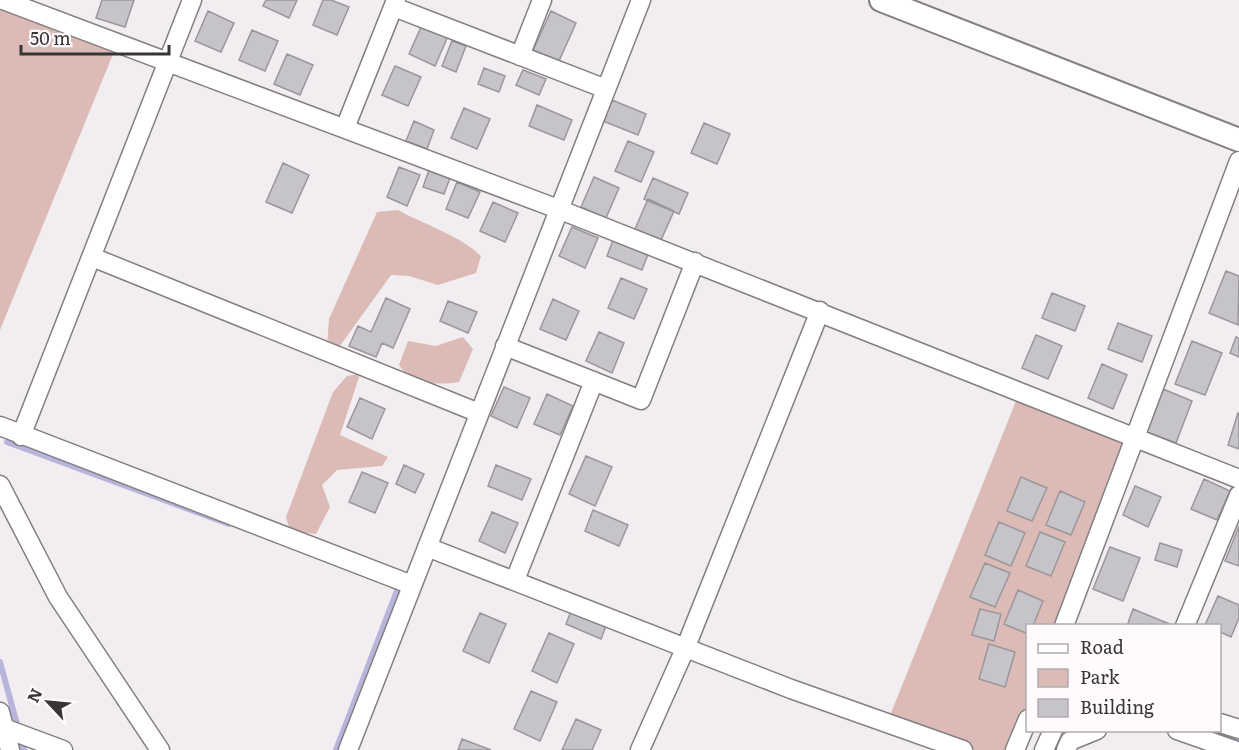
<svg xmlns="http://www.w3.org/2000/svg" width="1239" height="750" viewBox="0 0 1239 750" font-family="Literata,serif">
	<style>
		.green { fill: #dcbbb6 }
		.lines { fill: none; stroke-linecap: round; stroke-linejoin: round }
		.stream { stroke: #b8b4dc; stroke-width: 6 }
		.building { fill: #c7c4c9; stroke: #9a979b; stroke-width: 1.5 }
		.minor-casing { stroke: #837f82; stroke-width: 21 }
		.tertiary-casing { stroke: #837f82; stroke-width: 26 }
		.minor { stroke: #fff; stroke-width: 18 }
		.tertiary { stroke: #fff; stroke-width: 22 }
	</style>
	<rect width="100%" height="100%" fill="#f2edf0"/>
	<path class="green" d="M0,8L118,42L0,330Z
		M398,210C425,225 459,235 481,256L476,273L438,285L409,276L391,275L337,350L327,346L329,319L377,212Z
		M463,337L473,349L459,382C436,385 412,386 399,365L408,341L436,346Z
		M360,374L340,435L388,457L382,466L337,470L322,485L330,507L316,534L290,531L286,517L333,392L347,376Z
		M1020,391L1129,435L1060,625L1028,626L1027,715L1015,750H963L887,723Z"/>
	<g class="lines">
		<path class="stream" d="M7,442L229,524
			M0,662L18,728
			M1212,730L1239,739
			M20,738L24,750
			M336,750L398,588L393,586
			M1054,750L1061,732L1064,730"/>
	</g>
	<path class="building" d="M102,0H134L125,27L96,18Z
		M266,0H297L289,18L263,6Z
		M323,0H331L349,7L337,35L313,25Z
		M208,11L234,23L221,52L195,41Z
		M551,11L576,23L559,61L533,50Z
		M426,16L452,27L435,66L409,54Z
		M252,30L278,41L265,71L239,60Z
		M452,41L466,46L456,72L442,66Z
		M287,54L313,65L300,95L274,84Z
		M395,66L421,77L408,106L382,95Z
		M484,68L505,76L499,92L478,84Z
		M523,70L546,79L539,95L516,85Z
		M612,100L646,114L638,135L603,121Z
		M537,105L572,120L564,140L529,126Z
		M464,108L490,119L477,149L451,138Z
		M414,121L434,130L427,149L406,141Z
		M704,123L730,134L717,164L691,153Z
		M628,141L654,152L641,182L615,171Z
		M283,163L309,175L292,213L266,202Z
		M399,167L420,175L407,206L387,197Z
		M429,170L450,178L444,194L423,187Z
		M594,177L619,188L606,218L581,207Z
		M653,178L688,193L679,214L644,199Z
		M457,182L480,192L468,218L446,209Z
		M648,199L674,211L661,240L635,229Z
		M493,202L518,213L505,242L480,231Z
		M572,227L598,238L585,268L559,256Z
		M615,235L650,249L642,270L607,256Z
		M1226,271L1239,276L1238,325L1209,313Z
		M621,278L647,289L634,319L608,308Z
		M1052,293L1085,306L1075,331L1042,318Z
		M386,298L410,309L393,348L382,343L376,357L349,346L358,326L371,332Z
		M553,299L579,311L566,340L540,329Z
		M448,301L477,312L468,333L440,321Z
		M1118,323L1152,336L1142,362L1108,349Z
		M599,332L624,343L612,373L586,361Z
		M1036,335L1062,346L1048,379L1022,368Z
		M1236,337L1239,338V357L1230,353Z
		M1192,341L1222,353L1205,395L1175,384Z
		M1102,364L1127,375L1113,409L1088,398Z
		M504,387L530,398L517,428L491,416Z
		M1163,389L1192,401L1176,443L1147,432Z
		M547,394L573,406L560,435L534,424Z
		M360,398L385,409L372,439L347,427Z
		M1238,413L1239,414V449L1228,445Z
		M586,456L612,467L595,506L569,494Z
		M404,465L424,474L415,493L396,484Z
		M496,465L531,479L522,500L488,486Z
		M362,472L388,483L375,513L349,502Z
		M1021,477L1047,488L1032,521L1007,511Z
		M1204,479L1230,491L1217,520L1191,509Z
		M1135,486L1161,497L1148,527L1123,515Z
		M1060,491L1085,502L1071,535L1046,525Z
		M593,510L628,525L619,546L585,531Z
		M492,512L518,523L505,553L479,541Z
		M999,522L1025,533L1011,566L985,555Z
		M1239,526V566L1225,561Z
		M1040,532L1065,542L1051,576L1026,566Z
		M1160,543L1182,550L1177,567L1155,560Z
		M1110,547L1140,558L1123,601L1093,589Z
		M985,563L1010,573L995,607L970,597Z
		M1018,590L1043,601L1033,626H1028V634L1004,624Z
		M1218,596L1239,605V618L1231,637L1220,632V626L1205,625Z
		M574,603L609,618L601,639L566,624Z
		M980,609L1001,614L994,641L972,635Z
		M1133,609L1172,625L1127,626Z
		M480,613L506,624L489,663L463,651Z
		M549,633L574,644L557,683L532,671Z
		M989,644L1015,652L1005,687L979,679Z
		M531,691L557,702L540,741L514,729Z
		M576,719L601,730L592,750H562Z
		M462,739L491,750H458Z"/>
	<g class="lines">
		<defs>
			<path id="minor" d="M3,0L558,209L1239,479
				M394,7L606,89
				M520,56L542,0
				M345,128L396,0
				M92,257L479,413
				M505,346L641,400L695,262
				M0,426L412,585
				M21,436L192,0
				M0,485L58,597L160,750
				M427,547L791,689L963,750
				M515,580L594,381
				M1064,626L1239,161
				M1185,626L1239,495
				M0,712L10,750
				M1220,723L1239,729
				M4,728L63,750
				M1177,730L1234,750
				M348,750L641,0
				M640,750L685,649L820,311
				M1015,750L1028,719
				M1044,750L1053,730
				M1066,750L1070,741L1097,730"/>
			<path id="tertiary" d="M881,0L1239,140"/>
		</defs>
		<use href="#minor" class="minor-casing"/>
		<use href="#tertiary" class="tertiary-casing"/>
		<use href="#minor" class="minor"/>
		<use href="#tertiary" class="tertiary"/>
	</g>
	<rect x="1026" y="624" width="195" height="108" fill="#fffafd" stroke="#afabad" stroke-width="1.5"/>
	<rect x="1038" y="644" width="30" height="9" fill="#ffffff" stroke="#afabad" stroke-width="1.5"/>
	<text x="1080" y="654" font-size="18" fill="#373536">Road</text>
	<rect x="1038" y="669" width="30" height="18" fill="#dcbbb6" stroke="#afabad" stroke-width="1.5"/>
	<text x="1080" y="684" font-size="18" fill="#373536">Park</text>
	<rect x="1038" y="699" width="30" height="18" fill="#c7c4c9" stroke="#afabad" stroke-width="1.5"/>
	<text x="1080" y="714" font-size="18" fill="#373536">Building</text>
	<g transform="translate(48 702) rotate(296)" stroke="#fffafd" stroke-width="4.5" paint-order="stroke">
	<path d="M0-4.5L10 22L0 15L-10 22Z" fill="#373536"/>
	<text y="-9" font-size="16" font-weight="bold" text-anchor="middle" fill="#373536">N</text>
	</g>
	<path d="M21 45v9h148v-9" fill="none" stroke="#373536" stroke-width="3"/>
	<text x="30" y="45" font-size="18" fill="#373536" stroke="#fffafd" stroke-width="4.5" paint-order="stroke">50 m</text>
</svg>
